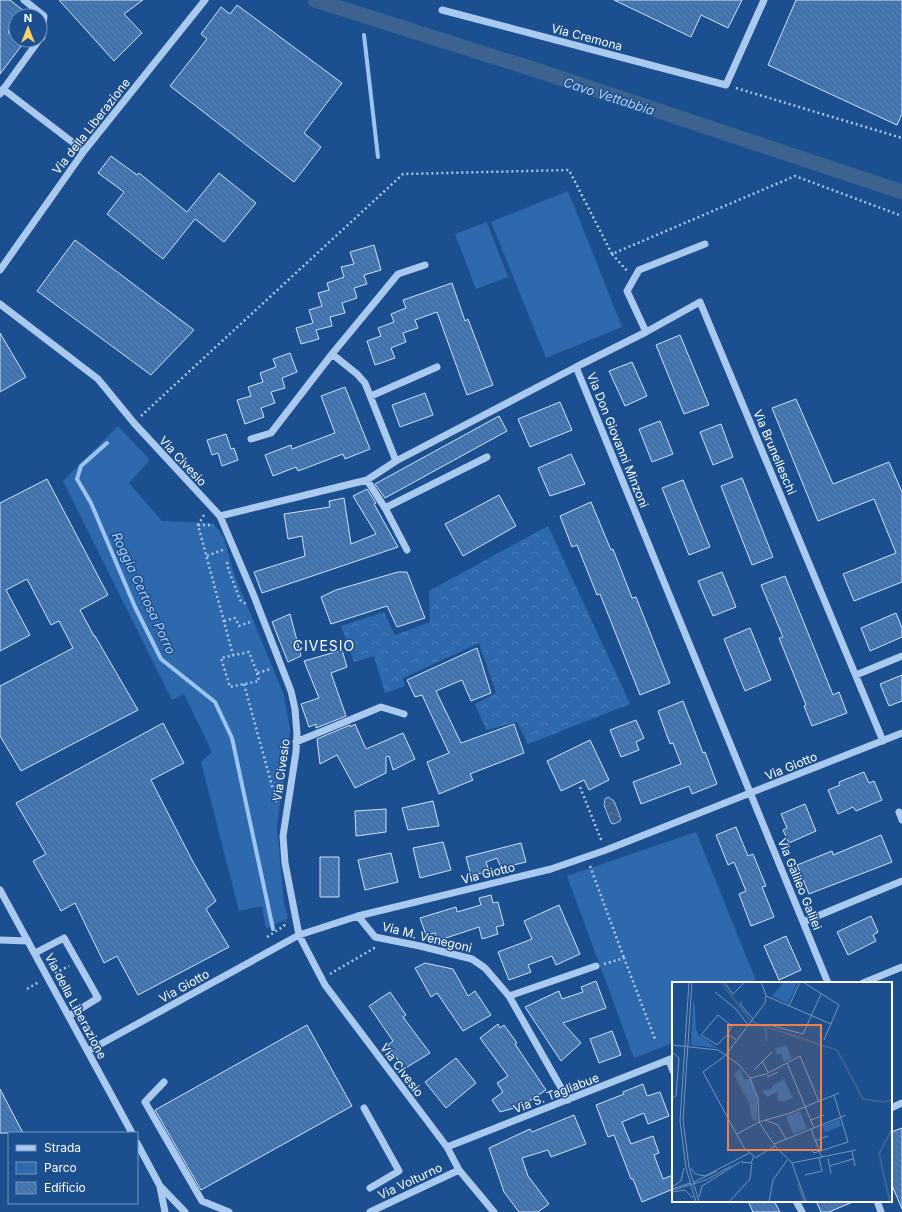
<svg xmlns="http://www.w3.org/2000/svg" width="902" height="1212" viewBox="0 0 902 1212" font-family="Inter,sans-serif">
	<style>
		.forest { fill: url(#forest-crowns) }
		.green { fill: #2e69ad }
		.water { fill: url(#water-waves); stroke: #9cc4f0 }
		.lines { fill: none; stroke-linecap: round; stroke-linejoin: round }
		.stream { stroke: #9cc4f0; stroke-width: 4 }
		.canal { stroke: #3c6290; stroke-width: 15 }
		.building { fill: url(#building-back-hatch); stroke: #cfe3fa }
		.path { stroke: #a9c9ee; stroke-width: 2.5; stroke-dasharray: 2 3; stroke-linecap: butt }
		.minor { stroke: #a9c9ee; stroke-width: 7 }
		.labels { text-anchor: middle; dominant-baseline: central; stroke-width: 3; stroke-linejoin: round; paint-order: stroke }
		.street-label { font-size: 12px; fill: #fff; stroke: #1b4f8f }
		.water-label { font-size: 13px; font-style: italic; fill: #b5d3f5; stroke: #1b4f8f }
		.quarter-label { font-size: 14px; letter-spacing: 1px; fill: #fff; stroke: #1b4f8f }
		.inset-river { fill: none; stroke: #3c6290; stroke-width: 2 }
		.inset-road { fill: none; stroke: #7695bc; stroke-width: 1 }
		.view { fill: #ee8249; fill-opacity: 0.15; stroke: #ee8249; stroke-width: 2 }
		.inset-edge { fill: none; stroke: #fff; stroke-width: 2 }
	</style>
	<defs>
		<pattern id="forest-crowns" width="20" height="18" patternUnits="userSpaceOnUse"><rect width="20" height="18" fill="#2e69ad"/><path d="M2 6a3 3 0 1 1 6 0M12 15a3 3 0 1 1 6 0" fill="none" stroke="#4d80b9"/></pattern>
		<pattern id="water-waves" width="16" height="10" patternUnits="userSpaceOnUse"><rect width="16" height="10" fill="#3c6290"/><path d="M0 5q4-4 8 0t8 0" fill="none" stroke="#597aa1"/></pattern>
		<pattern id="building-back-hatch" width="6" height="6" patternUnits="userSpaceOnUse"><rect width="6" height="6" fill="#4478b7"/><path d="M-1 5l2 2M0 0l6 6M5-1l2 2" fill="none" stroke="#486282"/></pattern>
	</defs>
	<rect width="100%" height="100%" fill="#1b4f8f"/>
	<path class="forest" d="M548,526L630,704L528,744L517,722L486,730L475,704L496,693L479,643L403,678L405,686L385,693L374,656L354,662L341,626L384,612L395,635L430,622L429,591Z"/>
	<path class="green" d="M568,191L622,327L546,358L491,222Z
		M487,222L508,277L476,289L455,234Z
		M118,426L150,460L129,483L162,521L213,523L224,538L234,574L284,695L290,730L283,788L280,802L277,828L284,903L288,918L266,929L262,906L239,911L201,762L212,752L184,694L172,700L63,481Z
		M696,832L757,983H673V1043L634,1058L567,876Z"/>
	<path class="water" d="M608,797L614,801L621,819L620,821L614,824L611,823L604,805L605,799Z"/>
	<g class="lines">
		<path class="stream" d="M364,35L378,157
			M107,443L81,466L77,479L91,503L135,607L161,659L215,702L232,738L273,929"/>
		<path class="canal" d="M315,0L539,71L902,192"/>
	</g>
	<path class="building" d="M0,0H10L24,11L20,16H16V22L8,32L22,45L0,74Z
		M59,0H143L124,14L142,33L114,61Z
		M614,0H742L728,28L701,15L691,37Z
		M796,0H902V114L897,125L768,65Z
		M237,5L342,83L304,133L321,147L294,182L170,86L207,39L201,34L221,7L230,14Z
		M111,156L137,175L139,173L187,212L219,173L256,203L224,242L195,219L163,259L107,214L124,192L98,173Z
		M75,240L194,330L151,375L37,291Z
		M374,245L381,270L364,275L367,284L354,288L357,298L342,303L345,313L330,317L332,326L316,330L319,339L301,344L296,328L313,323L309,310L322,306L318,293L329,290L327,283L344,277L341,267L354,264L350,252Z
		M452,283L465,321L468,319L493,385L467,395L437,312L415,320L418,328L403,333L406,342L391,348L395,358L375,365L367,341L381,336L378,328L394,322L391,314L406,308L403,300Z
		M0,333L26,377L0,392Z
		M680,335L709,405L684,414L656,345Z
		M290,353L297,372L282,378L285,388L271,392L275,403L261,408L264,417L245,424L237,400L251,396L248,387L263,382L260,373L276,367L273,359Z
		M632,362L647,396L625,406L609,371Z
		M345,387L370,449L345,459L343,454L298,471L296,467L273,476L265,455L291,445L292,449L335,433L321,396Z
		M425,393L433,415L400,427L392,405Z
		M796,399L833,484L889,462L902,492V582L854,601L843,574L896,553L874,499L818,521L772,408Z
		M560,402L572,430L530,447L518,419Z
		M499,416L507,431L385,498L375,484Z
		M660,421L673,454L652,462L639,429Z
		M721,424L733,457L713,465L700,432Z
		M226,434L231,449L234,448L238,460L222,466L218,453L212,455L207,440Z
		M571,454L585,484L550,496L538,468Z
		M742,478L773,557L752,565L721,486Z
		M47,479L108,595L80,610L94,636H95L138,710L21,771L0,736V686L73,648L59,621L51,625L27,579L6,590L30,635L0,651V503Z
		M683,480L710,547L689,555L662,488Z
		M367,489L376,503L374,504L398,547L262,593L254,572L305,556L302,536L288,539L284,514L330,507L329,501L344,498L351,544L376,534L353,496Z
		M499,495L516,526L463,556L445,524Z
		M591,502L611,550L613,549L632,598L636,597L670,683L640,695L600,594L597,595L577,545L572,547L560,516Z
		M398,572H407L425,618L397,627L387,606L331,624L321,597L336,590Z
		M722,572L736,607L713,616L698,581Z
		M785,576L833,695L839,692L847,713L812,726L804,706L806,705L779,638L783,637L761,585Z
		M896,613L902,628V637L870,651L861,628Z
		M290,614L301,656L288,662L272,622Z
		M750,628L771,680L745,691L724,639Z
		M477,648L491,693L471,701L462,680L436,691L461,743L514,724L524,753L470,774L473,780L439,794L427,762L449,753L422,695L415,697L407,680Z
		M342,650L347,667L331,673L346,716L316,728V724L309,727L301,704L319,698L304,661Z
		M902,675V701L889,706L880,684Z
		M683,701L703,753L705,752L717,784L692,794L689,786L641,804L633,782L681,764L673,743L670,744L658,711Z
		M636,720L644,738L636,742L639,750L621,757L610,730Z
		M163,723L184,763L151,780L193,862L216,901L206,909L229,947L138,995L117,956L104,963L75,903L61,911L33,861L46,854L16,803Z
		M355,724L366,749L403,733L415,759L393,770L389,756L386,757V773L355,788L337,755L320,764L317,739L350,725V727Z
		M590,740L609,780L589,790L584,780L561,791L547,761Z
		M864,772L869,783L874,781L882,800L856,811L853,807L838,814L828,790L840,785L839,782Z
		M433,801L439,826L408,830L402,808Z
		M805,804L816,831L789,843L783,830L787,828L781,814Z
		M386,809V832L356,836L355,811Z
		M736,827L748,856L753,854L766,886L762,887L774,917L751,926L739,894L746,891L734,862L728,865L716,835Z
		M881,835L892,862L809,894L797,865L832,851L833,855Z
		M443,842L451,870L420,878L413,848Z
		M521,843L526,862L501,868L497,858L486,862L489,871L471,876L466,857Z
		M391,853L398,882L365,890L358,860Z
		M320,857H339V897H320Z
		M491,895L493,903L498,902L504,925L496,927L498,934L482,939L479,927L437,941L435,933L426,935L420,918L456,907L457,912L481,905L479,898Z
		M559,905L580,954L556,965L552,956L528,965L531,972L509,980L498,952L532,939L524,921Z
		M871,916L878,932L873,935L876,941L848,955L837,932Z
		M786,936L801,970L779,980L764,946Z
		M425,963L453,969L468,996L475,991L491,1015L463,1031L437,993L431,997L415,968Z
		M596,981L606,1008L563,1023L581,1043L561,1061L525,1007L559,991L562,999L583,992L581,987Z
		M390,992L406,1015L403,1017L430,1053L404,1069L388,1045L393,1041L369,1006Z
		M498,1024L500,1028L504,1025L517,1043L515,1044L546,1090L522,1106L500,1112L492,1100L503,1092L497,1083L508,1076L480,1038Z
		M307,1025L352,1106L201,1190L155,1110Z
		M612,1031L621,1055L599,1063L590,1039Z
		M456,1058L476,1083L446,1108L425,1082Z
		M643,1084L647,1096L660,1092L669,1116L648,1124L644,1113L622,1122L631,1144L653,1136L659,1153L654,1155L663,1179L673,1175V1189L642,1202L633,1179H631L614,1135L608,1137L596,1105L624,1094L623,1092Z
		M0,1089L23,1133H0Z
		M574,1115L586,1144L551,1157L548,1150L522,1158L528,1176L549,1204L538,1212H519L504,1192L489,1148L530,1129L532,1132Z
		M902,1128V1209L891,1183V1132Z
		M748,1201H774L780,1212H753Z
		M816,1201H855L829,1212H821Z"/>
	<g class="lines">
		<path class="path" d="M736,88L902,138
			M612,254L628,272
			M141,416L403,174L569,170L612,254L795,176L902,216
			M204,515L198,525L233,655
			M198,525H212L213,526
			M207,556L225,549
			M227,562L228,568L240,600L246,604
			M224,621L235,618L239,626L253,621
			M257,673L259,681L230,687L221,658L249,652L257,673L271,669
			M244,684L277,804
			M580,787L602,842
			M590,866L624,958
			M267,937L284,926L285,921
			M604,964L624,958L655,1039
			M55,973L69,966
			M330,974L376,947
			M27,989L39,982"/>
		<path class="minor" d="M24,0L44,16L42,37L40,39
			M442,10L726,85L764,0
			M3,89L84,151
			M0,94L39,40
			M0,270L84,151L205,0
			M0,304L98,379L134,423L220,516L254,596L291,691L295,709L297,734L296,752L283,836L285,863L299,935L325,985L447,1147L459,1170L494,1212
			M646,332L627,291L639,270L705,244
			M332,354L357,374L365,383L396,461
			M576,367L646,332L700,302L883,741
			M371,396L437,367
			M251,439L271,433L332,354L398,274L425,265
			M367,480L385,508L407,550
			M385,508L487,457
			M220,516L367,480L396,461L576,367L828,983
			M856,675L902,656
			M296,742L381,707L404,714
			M899,812L902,820
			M0,890L132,1133
			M358,916L375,937L420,946L472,959L485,968L509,996L568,1100
			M803,922L902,881
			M0,940L28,941
			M35,953L64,938L98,998L69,1016
			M863,983L902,967
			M509,996L596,966
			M88,1051L299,935L358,916L551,869L606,850L902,733
			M669,1060L673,1071
			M164,1082L145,1102L202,1201L229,1212
			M364,1108L399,1171L370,1188
			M891,1108L902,1103
			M137,1143L160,1186L185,1212
			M447,1147L673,1058
			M160,1187L165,1212
			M796,1201L802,1212
			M877,1201L881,1212
			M370,1212L459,1170"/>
	</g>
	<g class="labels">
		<g class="street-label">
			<text transform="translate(587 37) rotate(15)">Via Cremona</text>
			<text transform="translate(91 126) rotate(-52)">Via della Liberazione</text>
			<text transform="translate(618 440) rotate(68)">Via Don Giovanni Minzoni</text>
			<text transform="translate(775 452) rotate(67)">Via Brunelleschi</text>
			<text transform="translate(183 461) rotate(47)">Via Civesio</text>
			<text transform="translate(791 766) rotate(-22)">Via Giotto</text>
			<text transform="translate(281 770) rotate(-82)">Via Civesio</text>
			<text transform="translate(488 873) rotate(-14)">Via Giotto</text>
			<text transform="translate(800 884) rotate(68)">Via Galileo Galilei</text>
			<text transform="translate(427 937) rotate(14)">Via M. Venegoni</text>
			<text transform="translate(184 986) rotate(-29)">Via Giotto</text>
			<text transform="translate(76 1006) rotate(62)">Via della Liberazione</text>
			<text transform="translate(402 1070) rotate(53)">Via Civesio</text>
			<text transform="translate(556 1093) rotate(-21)">Via S. Tagliabue</text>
			<text transform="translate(410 1181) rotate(-25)">Via Volturno</text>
		</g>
		<g class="water-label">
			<text transform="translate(609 96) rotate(18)">Cavo Vettabbia</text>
			<text transform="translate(144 593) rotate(65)">Roggia Certosa Porro</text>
		</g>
		<g class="quarter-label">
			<text x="324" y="645">CIVESIO</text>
		</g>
	</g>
	<g transform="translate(672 982)">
		<rect width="220" height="220" fill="#1b4f8f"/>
		<path d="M112,0H126L116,22L100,14ZM21,20L23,22L24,48L27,53L45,66L19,63ZM167,137L170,144L153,150L150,144Z" fill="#2e69ad"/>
		<path d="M112,97L121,116L110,120L106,118L105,110L95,115L92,111L91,108L100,107V104Z" fill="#2e69ad"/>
		<path d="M114,63L120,77L112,80L109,71L105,73L103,67ZM68,87L72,97H78L85,115V138L83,139L80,137L77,121L62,93ZM128,129L135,147L121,152L114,134Z" fill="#2e69ad"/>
		<path class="inset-river" d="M49,0L77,37L83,41L165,68L191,117L211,120L220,118M93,46L95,59M67,89L64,92L72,111L80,119L84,139M126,202L132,220M218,220L207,172L220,147"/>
		<path class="inset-road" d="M17,0L8,139L14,186L24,220M20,0L11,138L17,185L27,220M52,0L61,12L73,0M131,0L167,23L152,58M43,10L64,27L76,43M94,14L159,42M70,20L68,22L81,37M117,24L128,0M101,44L131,52L149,12M56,52L45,63L29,53L46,33L60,44L56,52L64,58M0,63L46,68L66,82L78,96L86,116L87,140L103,164L120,181L134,220M0,70L7,76L4,114L0,116M90,79L96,90M115,81L128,74L147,120M82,88L100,70M95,95L106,90M78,96L94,92L115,81L142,146M93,138L106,143L114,157M139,138L152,133M139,147L150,176M65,152L87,140L118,131L167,111M143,159L156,154M102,162L174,133M138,167L142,171L176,160L162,113M180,169L183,184M83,176L103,164M156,176L159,192M66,177L77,171M69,180L79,181L82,174L72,166L31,90L53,74L93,21L94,13L89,0M120,181L184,168M157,184L181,177M19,186L23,192L33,194L66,177M133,193L150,189L147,176M22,200L45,189M0,205L9,199L12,186M0,207L18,201M1,208L34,198L59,184M0,210L13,208L21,216M27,215L30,204L68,180M57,220L78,197L80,181M97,220L101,198L115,178"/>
		<path class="view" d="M56,43H149V168H56Z"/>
		<rect width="220" height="220" class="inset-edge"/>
	</g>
	<rect x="8" y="1132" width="130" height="72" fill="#1b4f8f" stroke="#7695bc"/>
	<rect x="16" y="1145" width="20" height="6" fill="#a9c9ee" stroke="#7695bc"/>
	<text x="44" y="1152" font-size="12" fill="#ffffff">Strada</text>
	<rect x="16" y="1162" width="20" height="12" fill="#2e69ad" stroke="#7695bc"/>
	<text x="44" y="1172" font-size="12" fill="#ffffff">Parco</text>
	<rect x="16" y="1182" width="20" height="12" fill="url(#building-back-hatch)" stroke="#7695bc"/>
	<text x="44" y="1192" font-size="12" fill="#ffffff">Edificio</text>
	<g transform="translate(28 28)"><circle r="19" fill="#1b4f8f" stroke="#7695bc"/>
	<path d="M0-3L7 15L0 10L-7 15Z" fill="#ffd166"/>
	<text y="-6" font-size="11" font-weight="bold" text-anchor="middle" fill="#ffffff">N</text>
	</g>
</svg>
